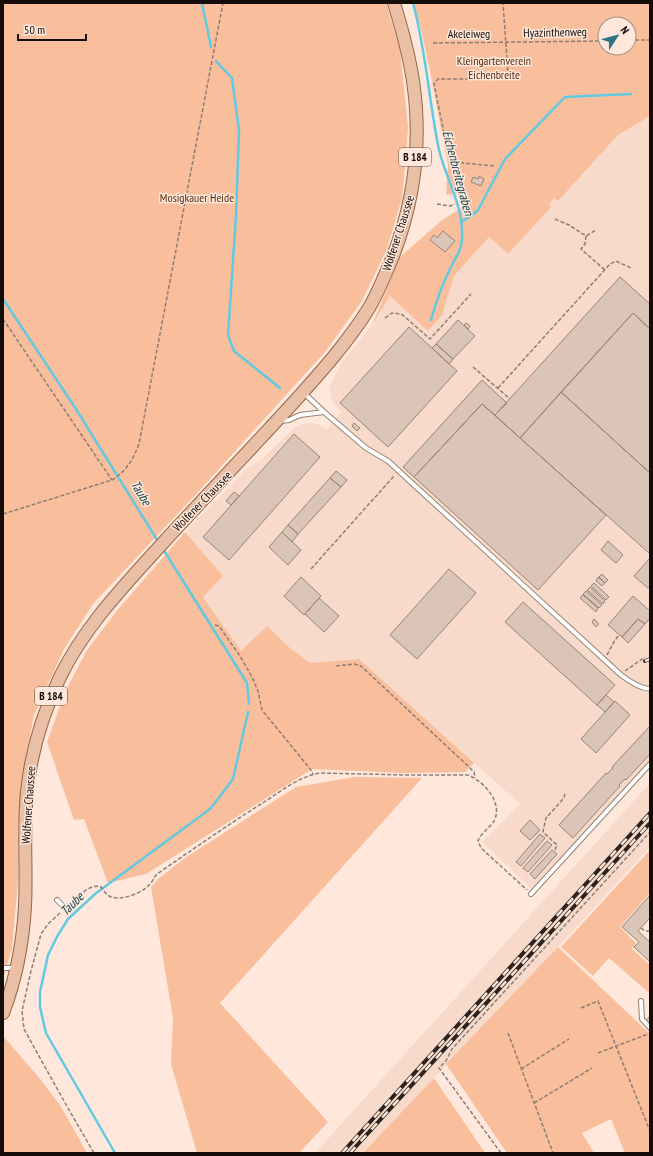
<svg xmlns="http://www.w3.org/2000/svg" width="653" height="1156" viewBox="0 0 653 1156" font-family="'PT Sans Narrow',sans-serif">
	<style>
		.built { fill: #f7dac9 }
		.green { fill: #f9be9b; fill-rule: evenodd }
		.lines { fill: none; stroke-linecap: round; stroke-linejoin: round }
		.stream { stroke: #62c9e2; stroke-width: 2.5 }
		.building { fill: #dbc5b8; stroke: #978377 }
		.lane-casing { stroke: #968276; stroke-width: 6 }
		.primary-casing { stroke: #956547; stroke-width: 14 }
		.path { stroke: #8d7e75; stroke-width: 1.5; stroke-dasharray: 4 2; stroke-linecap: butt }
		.lane { stroke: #fff; stroke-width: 4 }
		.primary { stroke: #e9bfa5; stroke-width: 12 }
		.rail-casing { stroke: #2c231e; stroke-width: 4 }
		.rail { stroke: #ffe8db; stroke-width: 2.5; stroke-dasharray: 8; stroke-linecap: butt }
		.labels { text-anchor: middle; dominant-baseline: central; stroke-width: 3; stroke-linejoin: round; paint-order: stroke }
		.shield { fill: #ffe8db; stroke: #5a4f48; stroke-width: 1 }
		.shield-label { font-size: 11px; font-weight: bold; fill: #140d09 }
		.street-label { font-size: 12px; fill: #140d09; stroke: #ffe8db }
		.park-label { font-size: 12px; fill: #582b0b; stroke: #ffe8db }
		.water-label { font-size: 13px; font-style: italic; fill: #13424d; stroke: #ffe8db }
	</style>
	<rect width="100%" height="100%" fill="#ffe8db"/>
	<path class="built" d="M650,116V760L532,889L482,842L520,804L359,659L310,663L290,648L241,652L203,597L194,543L185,532L247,468L261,460L295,427L302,424L309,423L317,424L327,429L341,413L332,400L329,389L341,363L372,325L390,296L428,330L442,315L454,276L489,237L508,254L549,204L554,198L558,201L618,135Z
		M650,783V847L558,947L363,1153H315Z"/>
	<path class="green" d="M3,3H386L400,49L408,127L406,155L402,198L387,249L362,301L325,352L199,491L93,604L64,649L34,715L22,775L18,829V882L12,948L3,979Z
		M413,3H650V116L618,135L558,201L554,198L549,204L551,207L508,254L489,237L454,276L442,315L428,331L390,296L372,325L400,257L442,220L463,207L461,193L446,195L448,165L431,76L421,29ZM605,24H629V48H605Z
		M185,532L223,576L203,597L241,651L267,626L290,648L310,663L359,659L474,763L465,772L404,773L312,769L146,874L108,883L84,819L74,820L47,742L65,692L87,650L115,613Z
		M354,777L422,778L220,1003L328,1122L299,1153H197L171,1064L173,1018L151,887L158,879L185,858L296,787Z
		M650,850V893L620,927L636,943L632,949L650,965V994L609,958L593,976L561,947Z
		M558,947L650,1034V1153H625L611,1119L582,1133L594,1153H507L446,1064Z
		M3,1036L36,1074L60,1105L87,1153H3Z
		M434,1078L485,1153H363Z"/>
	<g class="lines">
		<path class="stream" d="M202,3L211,47
			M413,3C426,51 429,101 439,150C446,179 464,207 462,238C462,250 455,258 450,269C442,285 436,302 431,320
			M216,61L232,78L239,130L236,216L228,335L234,351L280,388
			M461,222L471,216L478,210L505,159L565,97L631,94
			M3,299L76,409L159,543
			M163,549L247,683L249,704
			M115,1153L46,1033L40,1007V992L48,955L58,935L68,919L95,894L210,809L218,799L233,779L248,712"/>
	</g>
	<path class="building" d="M479,176L484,179L481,186L471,182L473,177L478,179Z
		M443,231L455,241L445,252L430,240L434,235L437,238Z
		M620,277L650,304V329L633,313L520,438L495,415Z
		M633,313L650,329V473L561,392Z
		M458,320L475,336L453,359L436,344Z
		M466,323L470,326L468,329L464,325Z
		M409,327L457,371L388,447L340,403Z
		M436,344L453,359L449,364L432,348Z
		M482,380L507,403L495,415L482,404L414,477L403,467Z
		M561,392L650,473V554L520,438Z
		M482,404L606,515L538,590L414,477Z
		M354,423L360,428L357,431L352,426Z
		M294,434L320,457L229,560L203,537Z
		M336,471L347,480L341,487L330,478Z
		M330,478L341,487L298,534L288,525Z
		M234,492L239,496L231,505L226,501Z
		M288,525L298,534L292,542L282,532Z
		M282,532L301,550L288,565L269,547Z
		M608,541L623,555L616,563L601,550Z
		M650,558V586L648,588L634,576Z
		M449,569L476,593L417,659L390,635Z
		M602,574L608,580L605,583L599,577Z
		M301,577L321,596L304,615L284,596Z
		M598,577L605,583L602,586L596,581Z
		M594,583L609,597L606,600L591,586Z
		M590,587L605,601L603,604L587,590Z
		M586,591L602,605L599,608L583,594Z
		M583,595L598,608L596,612L580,598Z
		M633,596L650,611V618L645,624L638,619L622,637L608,625Z
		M319,598L339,616L324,632L305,614Z
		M523,602L615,685L597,705L505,622Z
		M594,619L599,624L596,627L592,622Z
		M638,619L645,624L628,643L622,637Z
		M606,695L614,702L605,712L597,705Z
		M615,701L630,715L596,753L581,739Z
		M650,726V754L626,780L625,779L619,785L620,786L573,838L559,825L606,773L607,774L613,768L612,767Z
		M530,820L540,830L530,840L520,831Z
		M540,834L545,838L521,866L516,862Z
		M547,841L552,845L528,872L523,868Z
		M552,850L557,854L535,879L530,874Z
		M650,895V918L638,931L650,942V962L634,947L639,942L622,927Z
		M650,1016V1025L646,1021Z"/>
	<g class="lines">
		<defs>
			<path id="lane" d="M304,393L324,412L366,448L388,461L621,675C630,682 639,688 650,689
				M280,421L289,420L300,415L324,412
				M531,894L650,764
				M57,900L65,908
				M3,968H15
				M641,1001L642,1019L650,1028"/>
			<path id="primary" d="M3,1013C16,979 23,943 25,906C27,868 23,830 27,792C31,751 43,713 60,677C85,626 124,586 161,545C205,497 250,450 294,402C321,372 348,342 369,308C378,293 384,277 391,261C414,204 422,142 413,81C409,54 402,29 394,3"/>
		</defs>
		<use href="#lane" class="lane-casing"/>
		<use href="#primary" class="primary-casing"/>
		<path class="path" d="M629,40H650
			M433,43L605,41
			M494,166L453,162L449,158L434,84L438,79H503L508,74L503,3
			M437,204L450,206L455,204
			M555,219L569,225L586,236L596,230
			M586,236L585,244L581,249L605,270
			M385,318L392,313L401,314L405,317L430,339L471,294
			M3,319L112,480
			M473,367L510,399
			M498,388L610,264L616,261L631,268
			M3,514L112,480C126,471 133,460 139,444L223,3
			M311,569L394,476
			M215,625L219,626L240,656L252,677L258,691L262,710L311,770L313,774
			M607,655L615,640L619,635
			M336,666L354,664L361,666L469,767L474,772L475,778
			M625,671L645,657
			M555,850L557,845L543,832C544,827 545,822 546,818L564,798L565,793
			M70,904C79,897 89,883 101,887C103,890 106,894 109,896C120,902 143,893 150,884C153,881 154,877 157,874C192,850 226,826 261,804C280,792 299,776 321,773L407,775H468C483,781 502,801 495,819C492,827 481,832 478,841L481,848L527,890
			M60,913L48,924L41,934L31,971L22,1011L24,1029L69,1110L94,1153
			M641,928L645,931H650
			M581,1008L598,1001L650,1131
			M508,1033L553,1153
			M598,1053L648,1034
			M521,1069L569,1039
			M534,1103L592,1068
			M501,1153L439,1068L446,1061L452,1049L650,832"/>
		<use href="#lane" class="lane"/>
		<use href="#primary" class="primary"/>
		<defs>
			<path id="rail" d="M645,661L650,659
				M342,1153L650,813
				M350,1153L650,823"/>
		</defs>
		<use href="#rail" class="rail-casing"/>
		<use href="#rail" class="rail"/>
	</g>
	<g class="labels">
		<g class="shield">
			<rect x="399" y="148" width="32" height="18" rx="3"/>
			<rect x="35" y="687" width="32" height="18" rx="3"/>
		</g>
		<g class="shield-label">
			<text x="415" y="157">B 184</text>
			<text x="51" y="696">B 184</text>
		</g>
		<g class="street-label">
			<text transform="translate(555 32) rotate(-1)">Hyazinthenweg</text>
			<text x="469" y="33">Akeleiweg</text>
			<text transform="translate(398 233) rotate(-72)">Wolfener Chaussee</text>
			<text transform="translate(202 501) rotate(-46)">Wolfener Chaussee</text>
			<text transform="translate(28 805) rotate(-86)">Wolfener Chaussee</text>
		</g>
		<g class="park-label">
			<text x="494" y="60">Kleingartenverein<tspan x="494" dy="14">Eichenbreite</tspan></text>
			<text x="197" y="197">Mosigkauer Heide</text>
		</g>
		<g class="water-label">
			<text transform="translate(458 173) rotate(75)">Eichenbreitegraben</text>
			<text transform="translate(141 493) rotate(58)">Taube</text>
			<text transform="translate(72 904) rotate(-45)">Taube</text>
		</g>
	</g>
	<rect width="653" height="1156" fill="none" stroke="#140d09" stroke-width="8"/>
	<g transform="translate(617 36) rotate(54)"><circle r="19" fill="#ffe8db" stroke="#a19087"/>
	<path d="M0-3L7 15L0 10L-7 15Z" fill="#317585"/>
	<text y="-6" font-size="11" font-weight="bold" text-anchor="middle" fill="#140d09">N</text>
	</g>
	<path d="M18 34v6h68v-6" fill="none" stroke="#140d09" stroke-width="2"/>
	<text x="24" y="34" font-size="12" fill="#140d09" stroke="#ffe8db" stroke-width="3" paint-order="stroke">50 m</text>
</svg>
